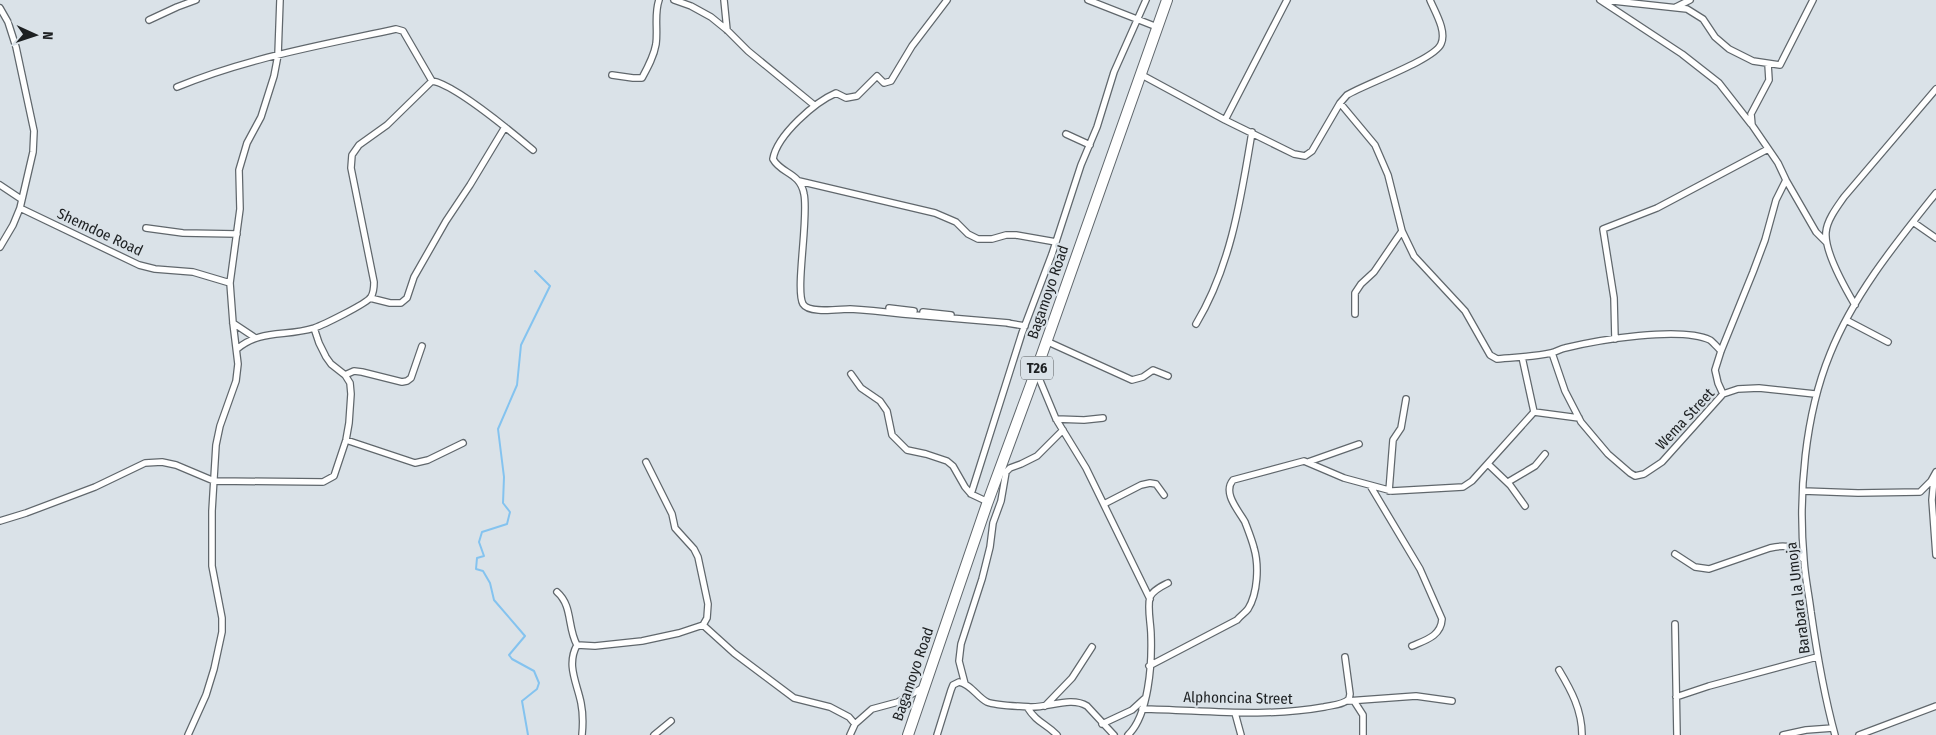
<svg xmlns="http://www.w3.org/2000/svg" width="1936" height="735" viewBox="0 0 1936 735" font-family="'Fira Sans Condensed',sans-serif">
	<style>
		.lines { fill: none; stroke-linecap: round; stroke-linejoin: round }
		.stream { stroke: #84c3ef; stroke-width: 2 }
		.minor-casing { stroke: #60676c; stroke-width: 8 }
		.trunk-casing { stroke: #60676c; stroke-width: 12 }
		.minor { stroke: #fff; stroke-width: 5.5 }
		.trunk { stroke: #fff; stroke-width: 10 }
		.labels { text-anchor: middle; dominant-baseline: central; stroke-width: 4.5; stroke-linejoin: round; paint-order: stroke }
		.shield { fill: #dae2e8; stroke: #565a5d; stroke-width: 1 }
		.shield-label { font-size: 14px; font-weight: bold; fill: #1d2022 }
		.street-label { font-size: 15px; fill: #1d2022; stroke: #dae2e8 }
	</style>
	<rect width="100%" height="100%" fill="#dae2e8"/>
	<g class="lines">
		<path class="stream" d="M528,735L522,701L537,689L539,683L534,671L512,659L509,655L525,636L494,600L490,583L483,571L476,569L477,558L484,556L479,542L482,532L507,524L510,512L503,503L504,477L498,429L517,385L521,345L550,286L535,271"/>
		<defs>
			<path id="minor" d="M674,0L691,6L711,17L727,30L748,51L814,105
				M724,0L727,30
				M947,0L912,46L891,81L884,83L877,76L857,96L846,98L836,93C815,102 777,135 773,159C781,174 800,172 804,194C809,217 795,290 803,304C809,314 839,309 850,309C868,310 886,312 903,314C938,317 974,320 1009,323
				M1088,0L1157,27
				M1600,0L1682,54L1719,83L1751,124
				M1604,0L1687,9L1703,19L1715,37L1729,49L1753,61L1780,65L1813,0
				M1676,7L1690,0
				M0,8L8,22L16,47L34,131L33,152L20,208L13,225L0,247
				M149,20L177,7L196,0
				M1140,74L1225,120L1294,154L1305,156L1312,151L1340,103L1347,95C1365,84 1434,60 1441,44C1447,31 1435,12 1430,0
				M612,75L633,78H642C648,67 654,56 656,44C658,29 654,14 659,0
				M177,87C247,58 322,45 396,29L403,31L432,81
				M1340,103L1375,145L1388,175L1402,231L1414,256L1465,311L1490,355L1497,359C1515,357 1534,357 1551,353C1556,352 1560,349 1565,348C1598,340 1680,326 1710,340C1714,343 1717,347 1721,351
				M1225,120L1287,0
				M1066,134L1090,145
				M1786,180L1816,232L1826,242
				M799,181L935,213L956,222L968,234L978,239H992L1006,235H1016L1056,242
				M0,185L21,199
				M20,208L139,265L155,269L193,272L230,283
				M1913,222L1936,238
				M146,228L183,233L237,234
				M370,298L390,303H401L407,298L414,277L446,221L470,185L505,127
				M1855,305C1845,288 1824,251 1826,232C1827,220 1837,207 1844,197L1936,89
				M889,308L914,311
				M923,312L951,315
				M1355,314V293L1361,284L1374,272L1402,231
				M1846,320L1888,342
				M233,323L254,337
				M1007,323L1025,326
				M1196,324C1231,266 1241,198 1252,132
				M1615,339L1614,298L1603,229L1657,208L1768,149
				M1046,341L1132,380L1143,377L1153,370L1168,376
				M237,349C260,329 286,337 314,328C323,325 366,304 371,297C374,292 374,287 374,282L351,168L352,155L359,145L387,125L432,81C454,84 514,134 533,150
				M1552,353L1565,391L1581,422L1608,454L1630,473L1635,476L1644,474L1662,462L1723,394L1738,389L1759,388L1815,394
				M1036,371L1056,419L1086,468L1150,599
				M851,374L861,388L880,401L887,411L892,435L907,450L926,454L947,461L953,466L965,487L971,494L988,502
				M345,375L354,371L362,372L402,382L407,381L411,378L422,346
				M1723,394L1718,383L1715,370L1721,351L1753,272L1765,240L1776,200L1786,180L1778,163L1752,125L1751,114L1769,80L1768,64
				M1534,412L1579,418
				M1056,419L1084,420L1103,418
				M346,440L415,463L428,460L463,443
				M646,462L672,514L675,528L694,549L698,557L708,604L707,618L703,625
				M1308,462L1359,444
				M1488,464L1510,485L1525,506
				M1934,479L1932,500L1936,555
				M1508,482L1535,466L1545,454
				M1371,487L1420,569L1442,619C1441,636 1426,640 1412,646
				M1389,491L1393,440L1401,428L1406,399
				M1803,491L1858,493L1920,492L1931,481L1936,472
				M971,494L1022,333L1052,254L1081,165L1097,127L1114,72L1146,0
				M1104,504L1141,485L1150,483L1156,484L1164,495
				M0,521L26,513L95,487L145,463L162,462L176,465L214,481L323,482L334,476L346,440L349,423L351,394L350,383L345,375L331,364L326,357L319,343L314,328
				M1675,554L1695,567L1709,569L1770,548C1788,544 1791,546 1803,559
				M557,592C573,606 567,627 577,645L595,646L642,641L679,633L703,625L734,653L794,698L830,707L849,717L855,724
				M1675,624L1677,735
				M577,645C566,665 577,683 581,703C583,713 583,725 582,735
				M1149,666L1237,620C1240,616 1245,613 1248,609C1258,593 1259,565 1254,548C1252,540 1248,530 1245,522C1239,511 1222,493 1233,480L1304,461L1344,478L1392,491L1463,487L1472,481L1534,412L1522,357
				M1559,670C1571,690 1582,710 1582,735
				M965,684L959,661L961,644L982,579L990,547L993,523L1001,501L1006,472L1010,468L1021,464L1037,456L1063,430
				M1676,697L1709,686L1817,657
				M1347,701L1416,696L1452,701
				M1354,701L1363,715V735
				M1045,706L1072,678L1092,647
				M1027,707C1037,723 1045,723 1057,735
				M1142,709C1203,710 1263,718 1324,707C1332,705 1343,705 1349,699L1350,694L1345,657
				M1235,713L1241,735
				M1102,724L1132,710L1144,699
				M188,735L206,695L214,669L222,632V618L212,566V511L216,445L220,426L236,381L238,364L233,323L230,283L240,209L239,170L247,143L261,117L274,76L278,55L280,0
				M654,735L671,721
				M850,735L855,724L872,709L898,702L924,687
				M937,735L951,690L953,685L959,682C971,684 977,697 987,702C997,706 1019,706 1030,707C1048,708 1071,696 1087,706L1114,735
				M1128,735C1149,715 1152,663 1151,635C1151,624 1147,608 1150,597C1153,590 1162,586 1168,583
				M1783,735L1806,730L1833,728
				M1835,735C1824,695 1817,654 1811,612C1809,595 1805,577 1804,560C1798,495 1805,415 1830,354C1854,294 1896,243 1936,193
				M1859,735L1936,706"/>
			<path id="trunk" d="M908,735L987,504L1036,371L1167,0"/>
		</defs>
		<use href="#minor" class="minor-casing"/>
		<use href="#trunk" class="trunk-casing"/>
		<use href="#minor" class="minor"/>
		<use href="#trunk" class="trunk"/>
	</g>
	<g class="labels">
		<rect class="shield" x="1021" y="356.5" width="32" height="23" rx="4"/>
		<g class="shield-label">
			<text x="1037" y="368">T26</text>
		</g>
		<g class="street-label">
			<text transform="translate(100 232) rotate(25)">Shemdoe Road</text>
			<text transform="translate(1048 292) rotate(-71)">Bagamoyo Road</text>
			<text transform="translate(1685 419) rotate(-47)">Wema Street</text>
			<text transform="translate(1798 598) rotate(-97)">Barabara la Umoja</text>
			<text transform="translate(913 674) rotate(-71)">Bagamoyo Road</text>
			<text transform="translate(1238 698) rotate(1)">Alphoncina Street</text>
		</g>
	</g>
	<g transform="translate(35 35) rotate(93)" stroke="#dae2e8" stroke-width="4" paint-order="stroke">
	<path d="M0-4L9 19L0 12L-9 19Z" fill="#1d2022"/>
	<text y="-8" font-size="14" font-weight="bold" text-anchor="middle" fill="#1d2022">N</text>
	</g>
</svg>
